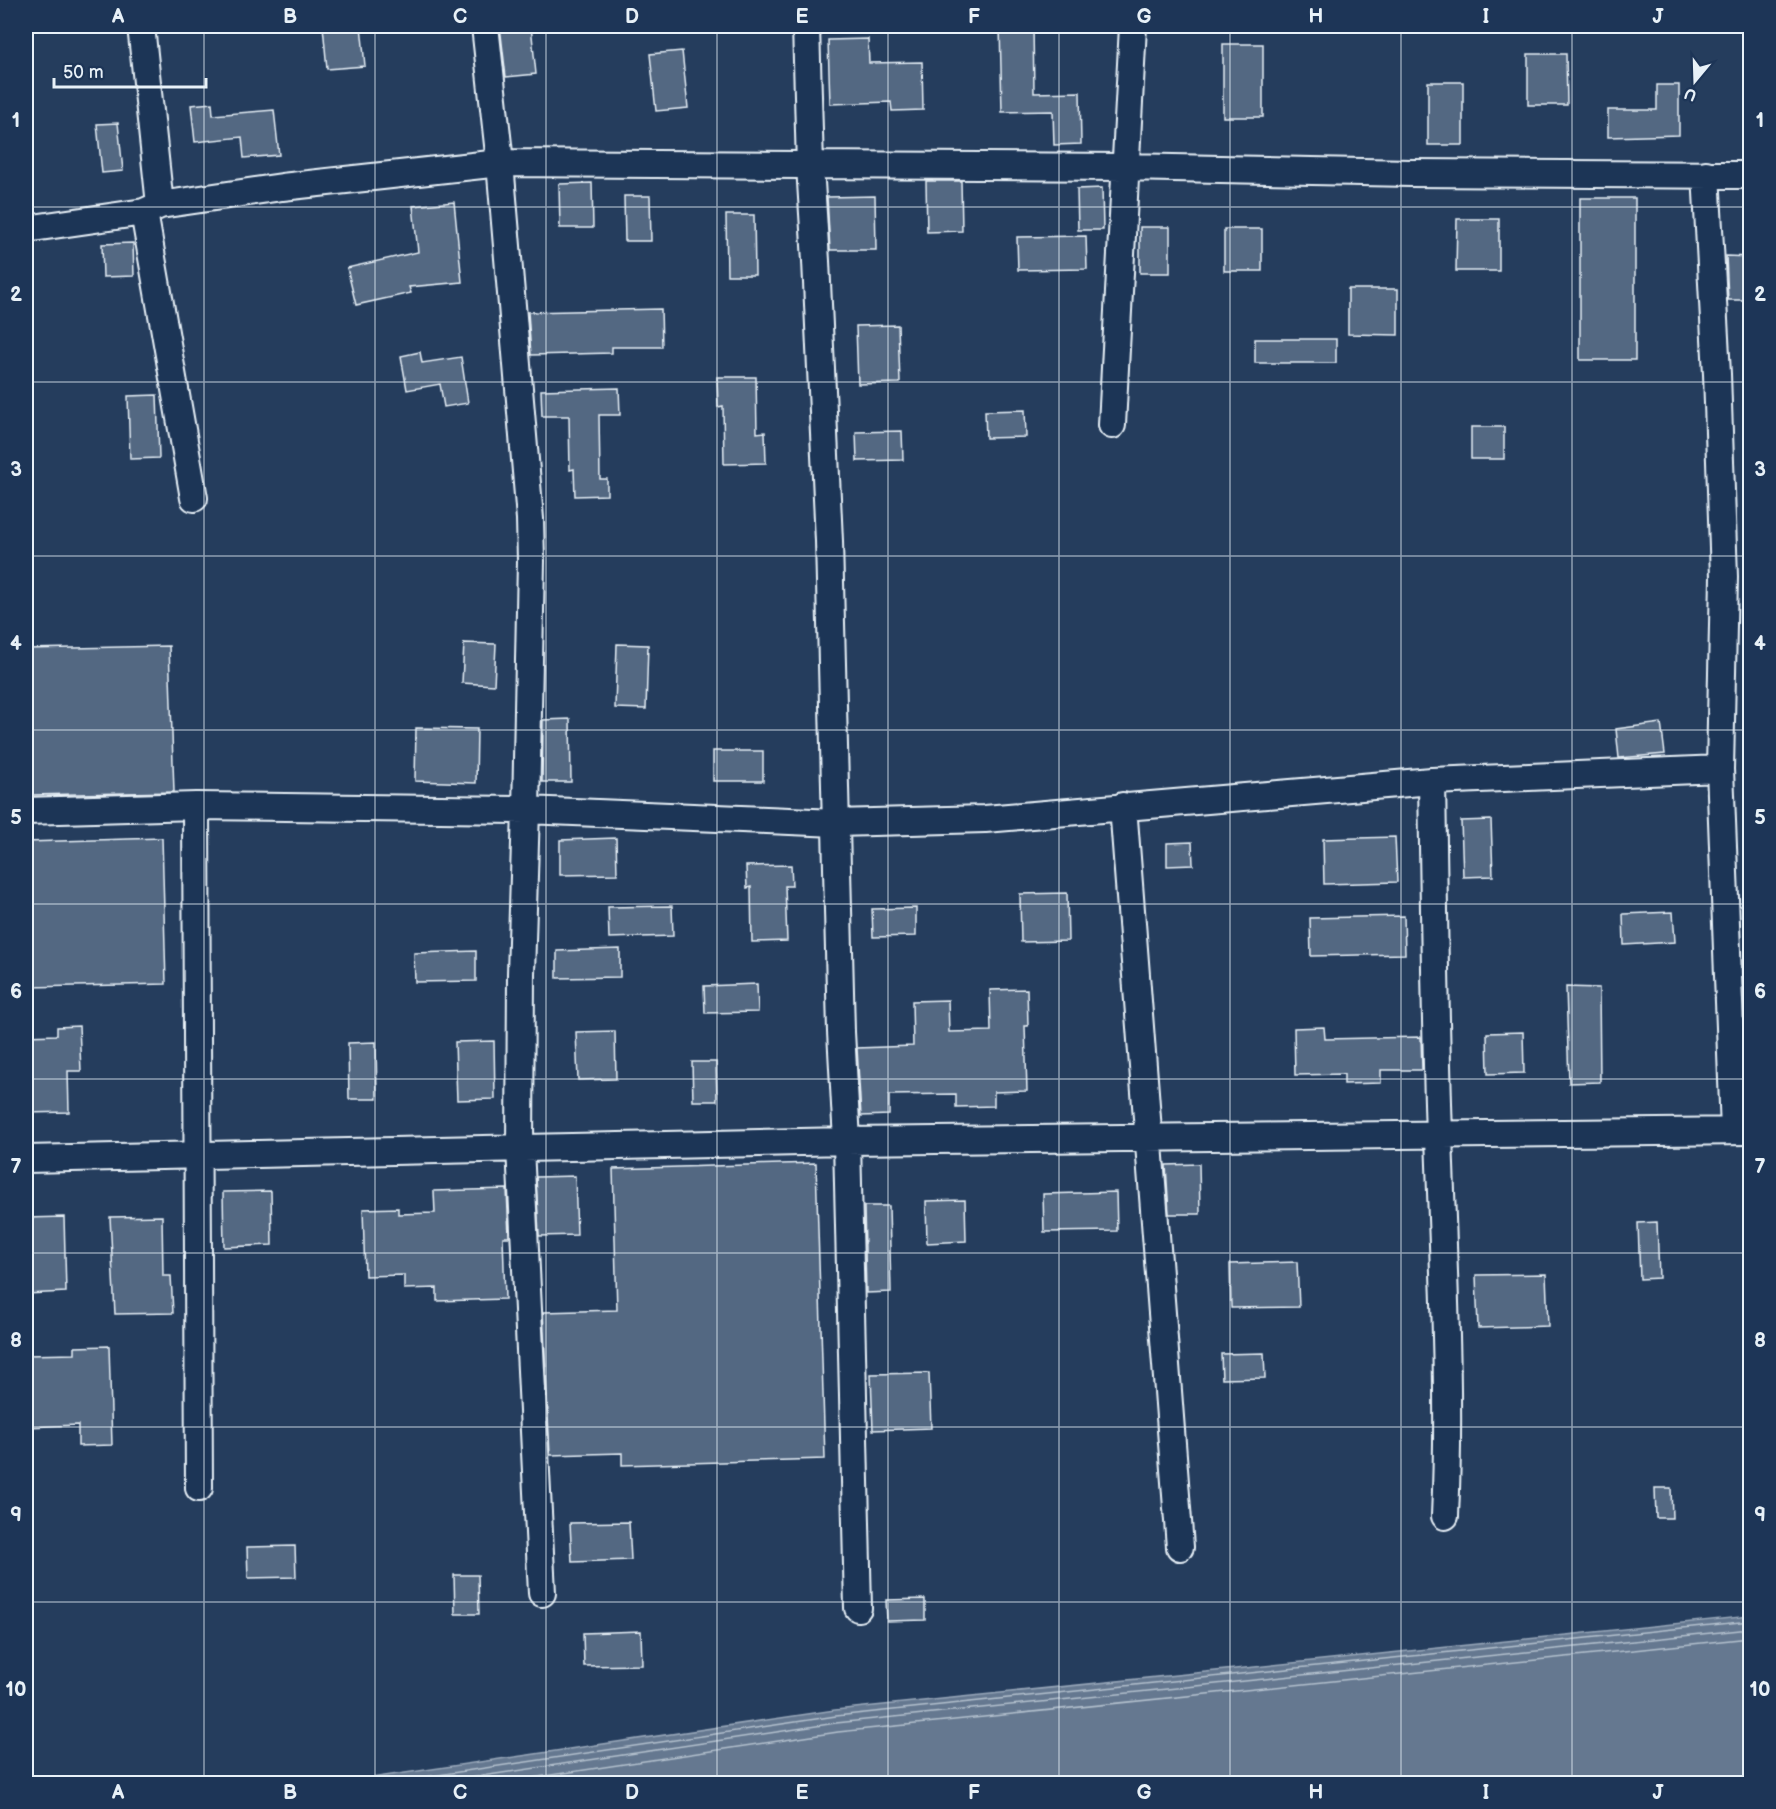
<svg xmlns="http://www.w3.org/2000/svg" width="1776" height="1809" viewBox="0 0 1776 1809" font-family="'Balsamiq Sans',sans-serif">
	<style>
		.water { fill: #657890; stroke: #99a8ba; stroke-width: 1.5 }
		.lines { fill: none; stroke-linecap: round; stroke-linejoin: round }
		.shore { stroke: #b4c1ce; stroke-width: 1.5 }
		.building { fill: #536782; stroke: #e8f1f8; stroke-width: 1.5 }
		.minor-casing { stroke: #e8f1f8; stroke-width: 30 }
		.minor { stroke: #1d3557; stroke-width: 26 }
		.grid { fill: none; stroke: #e8f1f8; stroke-width: 1.5; stroke-opacity: 0.55 }
		.neatline { fill: none; stroke: #e8f1f8; stroke-width: 2 }
		.grid-label { font-size: 20px; text-anchor: middle; font-weight: bold; fill: #e8f1f8 }
	</style>
	<rect width="100%" height="100%" fill="#253d5d"/>
	<filter id="ink" filterUnits="userSpaceOnUse"><feTurbulence type="fractalNoise" baseFrequency=".0167" numOctaves="2"/><feDisplacementMap in="SourceGraphic" scale="12" xChannelSelector="R" yChannelSelector="G"/><feConvolveMatrix kernelMatrix="1 2 1 2 8 2 1 2 1" color-interpolation-filters="sRGB"/></filter>
	<g filter="url(#ink)">
		<path class="water" d="M1750,1616V1783H337L835,1710Z"/>
		<g class="lines">
			<path class="shore" d="M378,1784L836,1716L1750,1621
				M429,1784L836,1723L1750,1629
				M491,1784L838,1732L1750,1638"/>
		</g>
		<path class="building" d="M323,26H361L365,66L327,69Z
			M500,26H531L536,74L506,77Z
			M1000,26H1033L1034,93L1080,92L1081,144L1054,145L1053,111L1002,112Z
			M868,39L869,63L922,62L923,110L892,111L891,102L830,104L828,40Z
			M1223,44H1263V117H1223Z
			M682,51L688,108L656,111L650,54Z
			M1528,54H1566L1567,105H1528Z
			M1428,82H1463V145H1428Z
			M1657,85H1679V135L1608,137V110H1657Z
			M212,103L213,115L274,110L279,155L244,158L242,137L195,142L191,105Z
			M118,123L123,171L102,173L97,124Z
			M926,181H961L962,231L927,232Z
			M592,183L593,228H560L559,184Z
			M1102,188L1103,230H1078L1077,189Z
			M624,196H650L651,241H625Z
			M875,196L876,250H830L827,197Z
			M1580,198H1635V360H1580Z
			M454,202L462,282L409,287L411,293L356,305L347,268L418,252L413,206Z
			M726,215H754L755,275H727Z
			M1457,219H1499V271H1456Z
			M1140,227H1170V273H1140Z
			M1224,229H1262V271H1224Z
			M1086,236L1087,269L1018,270L1017,237Z
			M133,243L134,276L103,277L102,244Z
			M1726,256L1750,257V300H1728Z
			M1348,289H1398V335L1348,334Z
			M661,309L662,347H612V353L531,355L528,312Z
			M898,325L900,383L858,384L856,326Z
			M1255,339H1336V363H1255Z
			M420,352L422,363L461,357L468,403L444,407L440,384L407,390L401,356Z
			M717,377H756L757,433L765,432L766,463L724,464L723,406L718,407Z
			M619,388L620,415H599L600,479H607V495L575,496L574,469L570,470L569,416H542L541,390Z
			M157,395L159,458L130,459L128,396Z
			M1025,410L1026,437L986,438L985,411Z
			M1471,427H1504V459H1471Z
			M902,431L903,460L857,461L856,432Z
			M464,643L496,644L494,685L462,683Z
			M617,644L648,645L646,709L615,708Z
			M169,646L174,792L30,795L26,649Z
			M570,719L571,782H542L543,720Z
			M1661,723L1665,754L1619,758L1616,729Z
			M416,728L477,729L476,783L415,781Z
			M713,751H763V781H713Z
			M1491,820L1493,876L1463,877L1461,821Z
			M1395,837L1397,882L1324,884L1323,839Z
			M162,838L166,984L30,987L26,842Z
			M616,838L617,874L560,875V840Z
			M1192,842L1193,865L1167,866V843Z
			M791,865L792,886H785L787,941L752,942L751,887L747,888L746,866Z
			M1067,893L1068,941L1021,942L1020,894Z
			M672,906L673,936L609,938L608,907Z
			M916,908V936L873,937L872,909Z
			M1673,912L1675,942L1624,945L1623,914Z
			M1404,916L1405,954L1311,956L1310,918Z
			M620,949V977L557,978V951Z
			M476,951V981L415,982L414,953Z
			M757,984L758,1012L705,1013L704,986Z
			M1566,987L1599,988L1600,1082L1569,1083Z
			M1027,989L1028,1026H1025L1027,1091L994,1092V1106L956,1107V1094L889,1095V1115L861,1116L857,1048L913,1046L912,1001L948,1000L949,1032L991,1031L990,990Z
			M79,1026L81,1071H68L69,1112L26,1113V1036L57,1035V1027Z
			M1324,1027L1325,1039L1421,1037L1422,1070H1381V1083L1344,1084V1074L1295,1075L1294,1028Z
			M615,1031L616,1079L578,1080L576,1032Z
			M1523,1032L1524,1073L1488,1074L1487,1033Z
			M494,1041L495,1099L457,1100L455,1042Z
			M376,1042L377,1099H349L348,1043Z
			M692,1062H716L717,1101H693Z
			M816,1163L825,1459L622,1465V1453L550,1455L543,1312L617,1310L613,1169Z
			M1199,1164L1200,1214H1169L1166,1165Z
			M575,1176L577,1235L539,1236L536,1177Z
			M507,1189L509,1237H503L505,1299L437,1301V1288L404,1289V1275L365,1276L363,1209L398,1208V1214L435,1213L434,1191Z
			M271,1191L272,1245L224,1247L223,1192Z
			M1116,1192L1117,1231L1044,1232L1043,1194Z
			M965,1200L966,1241L927,1243L926,1201Z
			M864,1206H889L891,1292L866,1293Z
			M162,1216L163,1276H171L173,1313L115,1314L110,1217Z
			M64,1217L66,1292L26,1294V1218Z
			M1657,1222L1659,1278L1640,1279L1638,1223Z
			M1297,1262L1299,1307L1231,1308L1230,1264Z
			M1546,1274L1548,1326L1478,1328L1476,1275Z
			M109,1346L112,1445L78,1446V1425L26,1427V1355L75,1354V1347Z
			M1264,1353L1265,1378L1222,1379L1221,1354Z
			M929,1373L931,1428L873,1430L871,1374Z
			M1655,1488H1671L1672,1518H1656Z
			M629,1522L631,1560L572,1562L570,1523Z
			M295,1546L296,1577L248,1578L247,1547Z
			M454,1575H478L479,1614H455Z
			M925,1599V1620L887,1621L886,1600Z
			M641,1631L642,1665L584,1666L583,1633Z"/>
		<g class="lines">
			<defs>
				<path id="minor" d="M141,26L160,205
					M485,26L500,163L530,519L531,561L526,810L521,974L520,1148L542,1593
					M806,26L810,166L816,261L829,541L841,1032L847,1141L858,1608
					M1706,174L1717,374L1724,577L1720,769L1734,1131
					M144,212L194,498
					M26,229L144,212L160,205L282,187L500,163L1126,167L1411,173L1750,175
					M1112,425L1133,26
					M1432,781C1434,899 1435,1017 1439,1135C1443,1262 1451,1389 1445,1516
					M196,806L199,1488
					M1123,806L1180,1547
					M26,811L196,806L526,810L836,823L985,819L1432,781L1720,769
					M26,1159L847,1141L1750,1131"/>
			</defs>
			<use href="#minor" class="minor-casing"/>
			<use href="#minor" class="minor"/>
		</g>
	</g>
	<path class="grid" d="M204,26V1784M375,26V1784M546,26V1784M717,26V1784M888,26V1784M1059,26V1784M1230,26V1784M1401,26V1784M1572,26V1784M26,207H1750M26,382H1750M26,556H1750M26,730H1750M26,904H1750M26,1079H1750M26,1253H1750M26,1427H1750M26,1602H1750"/>
	<rect width="1776" height="1809" fill="none" stroke="#1d3557" stroke-width="66"/>
	<g transform="translate(1695 81) rotate(199)" stroke="#1d3557" stroke-width="4.5" paint-order="stroke">
	<path d="M0-4.5L10 22L0 15L-10 22Z" fill="#e8f1f8"/>
	<text y="-9" font-size="16" font-weight="bold" text-anchor="middle" fill="#e8f1f8">U</text>
	</g>
	<path d="M54 78v9h152v-9" fill="none" stroke="#e8f1f8" stroke-width="3"/>
	<text x="63" y="78" font-size="18" fill="#e8f1f8" stroke="#1d3557" stroke-width="4.5" paint-order="stroke">50 m</text>
	<rect x="33" y="33" width="1710" height="1743" class="neatline"/>
	<g class="grid-label">
		<text x="118" y="23">A</text>
		<text x="290" y="23">B</text>
		<text x="460" y="23">C</text>
		<text x="632" y="23">D</text>
		<text x="802" y="23">E</text>
		<text x="974" y="23">F</text>
		<text x="1144" y="23">G</text>
		<text x="1316" y="23">H</text>
		<text x="1486" y="23">I</text>
		<text x="1658" y="23">J</text>
		<text x="16" y="127">1</text>
		<text x="1760" y="127">1</text>
		<text x="16" y="301">2</text>
		<text x="1760" y="301">2</text>
		<text x="16" y="476">3</text>
		<text x="1760" y="476">3</text>
		<text x="16" y="650">4</text>
		<text x="1760" y="650">4</text>
		<text x="16" y="824">5</text>
		<text x="1760" y="824">5</text>
		<text x="16" y="998">6</text>
		<text x="1760" y="998">6</text>
		<text x="16" y="1173">7</text>
		<text x="1760" y="1173">7</text>
		<text x="16" y="1347">8</text>
		<text x="1760" y="1347">8</text>
		<text x="16" y="1521">9</text>
		<text x="1760" y="1521">9</text>
		<text x="16" y="1696">10</text>
		<text x="1760" y="1696">10</text>
		<text x="118" y="1799">A</text>
		<text x="290" y="1799">B</text>
		<text x="460" y="1799">C</text>
		<text x="632" y="1799">D</text>
		<text x="802" y="1799">E</text>
		<text x="974" y="1799">F</text>
		<text x="1144" y="1799">G</text>
		<text x="1316" y="1799">H</text>
		<text x="1486" y="1799">I</text>
		<text x="1658" y="1799">J</text>
	</g>
</svg>
